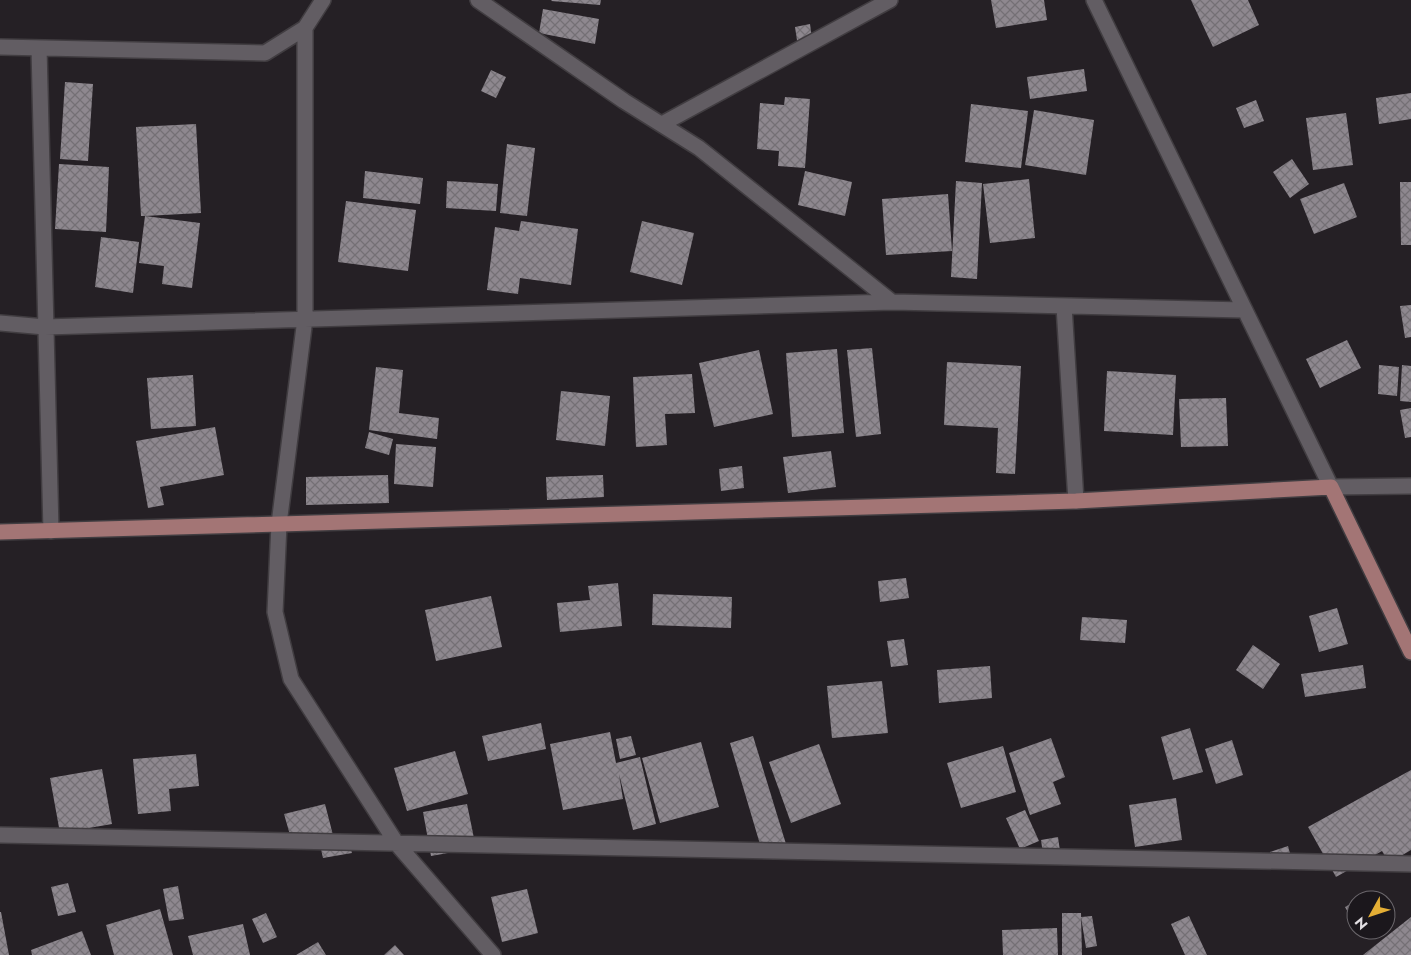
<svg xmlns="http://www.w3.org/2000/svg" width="1411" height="955" viewBox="0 0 1411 955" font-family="Jost,sans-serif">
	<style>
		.building { fill: url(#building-cross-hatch) }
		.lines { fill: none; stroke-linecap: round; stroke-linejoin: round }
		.minor-casing { stroke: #413d41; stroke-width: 18 }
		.major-casing { stroke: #413d41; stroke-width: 18 }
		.minor { stroke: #625d63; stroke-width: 15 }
		.major { stroke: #a37575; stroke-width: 15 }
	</style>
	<defs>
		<pattern id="building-cross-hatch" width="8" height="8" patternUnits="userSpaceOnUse" patternTransform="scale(1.25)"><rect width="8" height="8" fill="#8e888f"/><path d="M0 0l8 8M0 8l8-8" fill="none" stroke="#747075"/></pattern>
	</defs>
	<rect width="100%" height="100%" fill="#252025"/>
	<path class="building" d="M552,0H601L600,5L551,1Z
		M991,0H1044L1047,20L996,28Z
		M1191,0H1248L1259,25L1213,47Z
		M543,9L599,19L595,44L539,33Z
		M810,24L813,45L798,47L795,27Z
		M1084,69L1087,91L1030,99L1027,77Z
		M491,70L506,77L496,98L481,91Z
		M65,82L93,84L88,161L60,159Z
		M1411,93V119L1379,124L1376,98Z
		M785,97L810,99L805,168L778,166L779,151L757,149L760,103L784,105Z
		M1256,100L1264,121L1244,128L1236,108Z
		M971,104L1028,111L1021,168L965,162Z
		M1034,110L1094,120L1086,175L1025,165Z
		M1346,113L1353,165L1313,170L1306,118Z
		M196,124L201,213L145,216L200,223L192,288L162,284L164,266L139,263L145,216H141L136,127Z
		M507,144L535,148L527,216L500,213Z
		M1292,159L1309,184L1290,198L1273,172Z
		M59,164L109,167L106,232L55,229Z
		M365,171L423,178L420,204L363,198Z
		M805,171L852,182L845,216L798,205Z
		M1029,179L1035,238L990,243L983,184Z
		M447,181L498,184L496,211L446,208Z
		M956,181L982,183L977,279L951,277Z
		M1400,182H1411V245H1401Z
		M1344,183L1357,217L1314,234L1300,199Z
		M948,194L952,251L886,255L882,199Z
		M346,201L416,210L408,271L338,262Z
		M521,221L578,229L571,285L520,278L518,294L487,290L495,227L519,231Z
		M642,221L694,233L682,285L630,272Z
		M101,237L139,242L133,293L95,287Z
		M1411,305V337L1405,338L1400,306Z
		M1347,340L1361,368L1320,388L1306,359Z
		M872,348L881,434L856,437L847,350Z
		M837,349L844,433L792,437L786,353Z
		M759,350L773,414L714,427L699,363Z
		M947,362L1021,366L1015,474L996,473L998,428L944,425Z
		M1379,365L1399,367L1397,396L1378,394Z
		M1402,365L1411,366V402L1400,401Z
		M376,367L403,370L399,413L439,418L437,439L369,430Z
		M1107,371L1176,375L1173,435L1104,431Z
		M692,374L695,413L665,414L667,445L636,447L633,377Z
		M193,375L196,426L151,429L147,378Z
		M561,391L610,396L605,446L556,440Z
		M1226,398L1228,446L1181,447L1179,399Z
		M1411,408V437L1405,438L1400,410Z
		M215,427L224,475L160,487L164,505L148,508L136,441Z
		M369,432L393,439L389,455L365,448Z
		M396,444L436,447L433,487L394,484Z
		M831,451L836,487L788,493L783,457Z
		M742,466L744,488L721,491L719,469Z
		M388,475L389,503L306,505V477Z
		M603,475L604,497L547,500L546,477Z
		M906,578L909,598L880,602L878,581Z
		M618,583L622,626L560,632L557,603L590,600L588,586Z
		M653,594L732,597L731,628L652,625Z
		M491,596L502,647L436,661L425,610Z
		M1337,608L1348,644L1319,652L1309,616Z
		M1082,617L1127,620L1125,643L1080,640Z
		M904,639L908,665L891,667L887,641Z
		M1253,645L1280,664L1263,689L1236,670Z
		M1363,665L1366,688L1305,697L1301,674Z
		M990,666L992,698L939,703L937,670Z
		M882,681L888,733L832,738L827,686Z
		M541,723L546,749L488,761L482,736Z
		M1190,728L1203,772L1173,780L1161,737Z
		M610,732L616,763L640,757L656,824L633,830L619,774L623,799L563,810L550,744Z
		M631,736L636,755L620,759L616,739Z
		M753,736L786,844L762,851L730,743Z
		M1051,738L1065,777L1053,782L1061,804L1030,815L1009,753Z
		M1232,740L1243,775L1216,784L1205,749Z
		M701,742L719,807L660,823L642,758Z
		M819,744L841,804L791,823L769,762Z
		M1003,746L1016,792L961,808L947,763Z
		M455,751L468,794L407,811L394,768Z
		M196,754L199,786L169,789L171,811L138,814L133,759Z
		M102,769L112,824L60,833L50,778Z
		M1411,770V850L1389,863L1382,851L1336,877L1308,827Z
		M1176,798L1182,840L1135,847L1129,805Z
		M325,804L334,839L294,849L284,814Z
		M467,804L476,848L431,856L423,812Z
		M1025,810L1039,841L1020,849L1006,818Z
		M1058,837L1061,858L1044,861L1041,840Z
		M349,840L352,853L323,858L320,845Z
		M1288,846L1292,861L1275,866L1270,852Z
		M68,883L76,912L58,916L51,887Z
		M178,886L184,919L169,921L163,889Z
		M527,889L538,933L502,942L491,897Z
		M1356,901V924L1355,925L1345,907Z
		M160,909L173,955H114L106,925Z
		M0,912H1L9,955H0Z
		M266,913L277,937L263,943L252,919Z
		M1062,913H1081L1082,955H1062Z
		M1092,916L1097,946L1086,948L1081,917Z
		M1189,916L1207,955H1185L1171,924Z
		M1411,917V955H1363Z
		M243,924L250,955H193L188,936Z
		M1057,928L1058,955H1003L1002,930Z
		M82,931L91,955H32L31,950Z
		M318,942L326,955H296Z
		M395,945L404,955H384Z"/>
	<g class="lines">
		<defs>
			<path id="minor" d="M478,0L624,101L699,148L892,302
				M1094,0L1331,487L1411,486
				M305,28V319L279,524L275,612L291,679L397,844L493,955
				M0,47L265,53L305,28L323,0
				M39,48L51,531
				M662,124L890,0
				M1064,306L1076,501
				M0,323L45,327L892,302L1244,310
				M0,835L1411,864"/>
			<path id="major" d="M0,532L1076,501L1331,487L1411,652"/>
		</defs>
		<use href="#minor" class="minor-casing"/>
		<use href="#major" class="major-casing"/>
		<use href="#minor" class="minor"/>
		<use href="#major" class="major"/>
	</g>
	<g transform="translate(1371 915) rotate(230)"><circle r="24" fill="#1b171c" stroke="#6b676c"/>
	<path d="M0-4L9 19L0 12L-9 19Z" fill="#e4ae35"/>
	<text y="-8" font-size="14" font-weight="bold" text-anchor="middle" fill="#e2dfe3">N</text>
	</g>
</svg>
